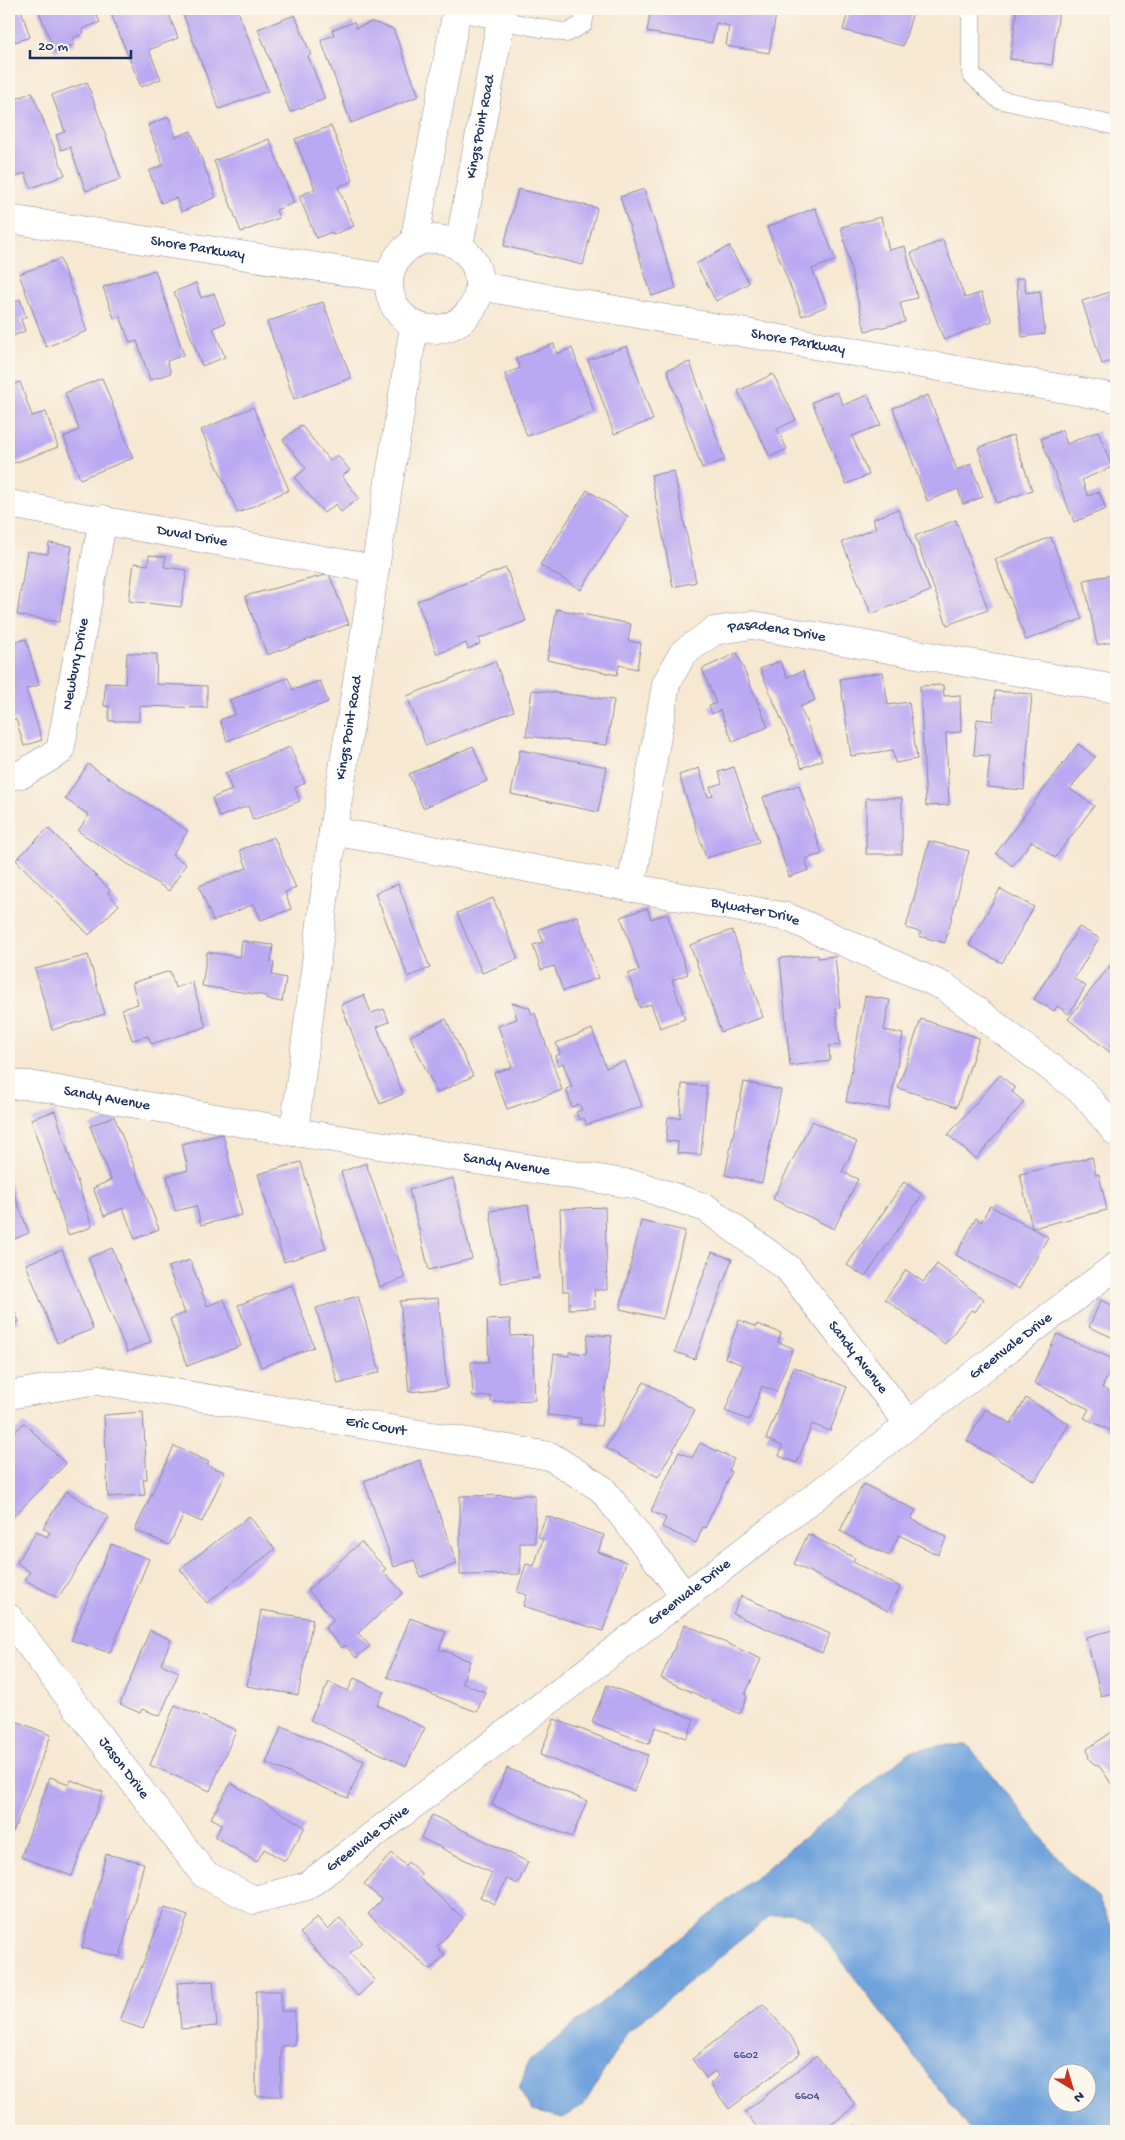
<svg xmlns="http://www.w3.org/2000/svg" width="1125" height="2140" viewBox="0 0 1125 2140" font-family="'Gochi Hand',sans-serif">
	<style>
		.water { fill: #70a3dc; stroke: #46699d; fill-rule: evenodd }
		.building { fill: #b9a9f2 }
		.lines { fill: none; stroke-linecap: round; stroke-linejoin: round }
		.lane-casing { stroke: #898c98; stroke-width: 19 }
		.street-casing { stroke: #898c98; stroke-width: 29 }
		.lane { stroke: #fff; stroke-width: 18 }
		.street { stroke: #fff; stroke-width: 28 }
		.labels { text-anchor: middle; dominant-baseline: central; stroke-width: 4; stroke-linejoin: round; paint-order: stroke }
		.number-label { font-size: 12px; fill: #424e83 }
		.street-label { font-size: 15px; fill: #1b2f5e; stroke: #fbf7ec }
	</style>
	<rect width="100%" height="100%" fill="#fbf7ec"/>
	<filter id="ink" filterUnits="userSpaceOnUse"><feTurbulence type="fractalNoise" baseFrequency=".02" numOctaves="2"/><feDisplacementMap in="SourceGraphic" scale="10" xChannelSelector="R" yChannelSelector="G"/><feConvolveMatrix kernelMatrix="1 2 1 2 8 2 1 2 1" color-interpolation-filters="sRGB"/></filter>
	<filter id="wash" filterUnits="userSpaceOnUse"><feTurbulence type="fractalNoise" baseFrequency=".0096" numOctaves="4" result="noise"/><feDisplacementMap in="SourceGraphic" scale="20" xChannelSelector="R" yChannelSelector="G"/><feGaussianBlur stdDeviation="1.12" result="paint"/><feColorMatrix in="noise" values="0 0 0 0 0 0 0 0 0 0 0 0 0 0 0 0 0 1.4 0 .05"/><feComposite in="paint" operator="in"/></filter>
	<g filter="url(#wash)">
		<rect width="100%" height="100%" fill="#f7e8d2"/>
		<path class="water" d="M945,1745H968L1070,1873L1098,1897L1116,1936V2131H971L811,1920L790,1912L770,1916L628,2031L583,2106L563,2118L532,2111L519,2089L528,2062L911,1751ZM1058,2072H1088V2102H1058Z"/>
		<g id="blocks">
			<path class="building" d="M9,9H21L30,37L15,42L13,37L9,38Z
				M38,9H94L100,22L82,29L84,33L73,38L75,44L55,52Z
				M109,9H167L178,38L149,50L161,79L141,87Z
				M181,9H232L238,11L268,91L219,109Z
				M651,9H777L769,53L726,46L729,26L716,23L712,43L647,32Z
				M849,9H914L903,46L843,30Z
				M1017,9H1059L1052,65L1010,59Z
				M295,15L311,55L308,56L325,99L290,112L258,29Z
				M354,22L356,28L372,22L393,29L419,96L351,123L321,40L334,35L332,30Z
				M87,82L121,179L86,191L70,147L61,150L56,135L65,132L52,95Z
				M11,86L16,99L32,92L65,175L31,188L25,173L11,179L9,173V87Z
				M169,117L176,137L191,131L216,197L181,212L176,198L161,203L149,171L163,165L148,125Z
				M331,126L353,181L338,187L354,226L333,235L332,232L316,238L299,196L315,189L295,139Z
				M269,139L294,203L276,210L279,218L241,232L214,161Z
				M518,189L597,208L583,265L504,246Z
				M644,189L676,288L652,296L620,197Z
				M815,208L836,260L812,269L827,306L802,316L767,227Z
				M881,217L889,250L905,246L917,298L900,302L905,322L865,331L841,227Z
				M943,240L965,298L981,293L992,321L944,340L911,253Z
				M729,246L749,283L716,301L696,264Z
				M60,259L87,331L46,347L19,274Z
				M155,270L184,355L167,361L171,373L150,380L137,341L130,343L120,316L114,318L103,287Z
				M1024,278L1026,293L1040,291L1045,334L1022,337L1016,279Z
				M196,283L201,298L214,293L225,323L213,328L225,357L202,366L174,292Z
				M9,287L14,302L20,299L26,317L21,319L25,331L9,338Z
				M1116,290V360L1102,364L1082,301Z
				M323,302L351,378L294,399L267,322Z
				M554,344L557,354L572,348L594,412L527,436L505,374L520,368L516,358Z
				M627,346L653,420L614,434L588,360Z
				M690,362L725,460L702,468L667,370Z
				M773,374L796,420L777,429L787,449L770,457L738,391Z
				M102,378L133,458L80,479L64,437L79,430L65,393Z
				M20,382L32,416L46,412L58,447L9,465V386Z
				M837,392L843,405L868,395L881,425L852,436L869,475L846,484L812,402Z
				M928,395L957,470L971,464L983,497L963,504L958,489L927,501L893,408Z
				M253,407L289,490L238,513L201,430Z
				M301,425L330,461L337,455L350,470L342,476L359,498L341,512L336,504L324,513L295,478L306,468L283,440Z
				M1062,430L1067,444L1098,431L1112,467L1082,480L1088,496L1099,492L1106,509L1074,522L1041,439Z
				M1013,435L1032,490L997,503L978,448Z
				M674,471L696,582L673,587L651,475Z
				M587,490L628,516L581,590L540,565Z
				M898,509L930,591L871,614L842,542L876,528L873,519Z
				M956,520L988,610L947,625L915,536Z
				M1051,537L1082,619L1026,640L995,559Z
				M49,543L72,546L59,622L17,615L27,551L48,554Z
				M149,555L166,557L164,567L187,570L181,607L129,601L134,563L148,565Z
				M506,568L526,621L478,639L480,644L468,649L466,643L437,654L417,601Z
				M329,574L349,624L267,655L245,596Z
				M1116,574V641L1097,645L1084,580Z
				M557,609L631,624L628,641L641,643L637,669L619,665L617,675L547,660Z
				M26,639L39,685L26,689L42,740L24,746L16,719L9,721V644Z
				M127,653L157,654L156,684L207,686V708L139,706V721H109V706H104L105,683L125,684Z
				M737,653L768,727L733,742L720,710L712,714L709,706L716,703L702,669Z
				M495,661L514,711L426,746L407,696Z
				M780,661L787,677L803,671L815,700L800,707L822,760L802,768L760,669Z
				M883,672L888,705L909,702L917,759L895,763L893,750L851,756L840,679Z
				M288,678L293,690L320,681L328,702L227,741L220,720L235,714L230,700Z
				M943,685L944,696L960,695L961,732L946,733L949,805L926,806L920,686Z
				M532,690L614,700L607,745L526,736Z
				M995,691L1032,694L1024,790L987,787L990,756L974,755L977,719L993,721Z
				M1078,744L1095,757L1070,789L1094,806L1055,858L1032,841L1012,866L996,853Z
				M473,746L487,781L423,808L409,774Z
				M290,747L305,783L295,788L300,801L253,820L248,806L219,817L212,798L232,790L225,773Z
				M520,750L607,767L598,812L511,794Z
				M88,764L188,831L172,855L186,864L169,891L78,831L89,815L65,799Z
				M734,767L759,842L706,858L679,775L699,768L708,797L713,795L710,787L722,783L719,772Z
				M799,785L822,854L805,859L809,870L789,877L763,797Z
				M866,798H902V854H866Z
				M48,828L110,890L108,893L119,905L89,935L16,860Z
				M274,837L296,888L285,892L291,909L261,920L254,904L213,921L199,886L247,868L240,850Z
				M929,841L969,851L945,943L919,936L921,932L906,928Z
				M398,884L430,968L408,977L375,893Z
				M1000,889L1034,907L1002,963L969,945Z
				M493,898L518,959L482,973L457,913Z
				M647,908L651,919L667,914L688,974L672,980L685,1019L660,1028L651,1004L640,1008L628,974L639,970L621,917Z
				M577,916L598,978L563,991L554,966L541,970L533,945L543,942L539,929Z
				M1079,927L1099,938L1074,979L1086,986L1069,1014L1057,1006L1054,1011L1034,999Z
				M732,930L763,1017L721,1032L690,945Z
				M242,941L273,945L271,962L274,963L272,975L286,978L282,1002L266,999L267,996L202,986L207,952L240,957Z
				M88,955L105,1014L52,1030L35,969Z
				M818,955V958L835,956L840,1008H836L840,1045L829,1046L830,1061L790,1066L780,958Z
				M1114,961L1116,962V1057L1068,1019Z
				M170,971L175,988L192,982L206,1027L151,1044L148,1036L132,1040L122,1009L138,1004L132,983Z
				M364,995L371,1013L384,1009L389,1022L377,1027L403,1094L380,1104L341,1005Z
				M865,996L890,1000L884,1030L903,1034L889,1109L846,1102Z
				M512,1003L529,1007L532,1014L535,1013L562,1090L507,1109L494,1073L512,1067L498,1026L517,1019Z
				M446,1019L473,1076L437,1093L410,1036Z
				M921,1019L979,1038L957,1107L898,1088Z
				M592,1029L606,1068L625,1061L642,1106L587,1125L584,1118L579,1120L576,1112L582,1110L579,1104L572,1107L566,1089L572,1087L563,1063L558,1065L555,1056L560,1054L556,1043Z
				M1000,1075L1015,1088L1012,1092L1024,1102L976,1159L948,1135Z
				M744,1082L781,1090L762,1183L725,1175Z
				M682,1084L707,1086L701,1155L677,1153L678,1142L666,1141L668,1117L680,1118Z
				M55,1111L92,1227L68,1235L31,1119Z
				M114,1116L159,1229L135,1239L123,1208L104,1216L93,1188L111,1180L90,1126Z
				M812,1121L857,1142L842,1172L858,1179L834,1229L773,1199Z
				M223,1134L242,1215L201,1225L196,1206L175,1211L167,1176L188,1170L182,1144Z
				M1092,1157L1096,1175L1099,1174L1107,1210L1032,1228L1020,1174Z
				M301,1162L326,1249L284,1262L258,1174Z
				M366,1163L405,1278L380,1287L341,1172Z
				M453,1178L472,1259L429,1270L409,1190Z
				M9,1181L29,1233L9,1241Z
				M904,1182L922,1195L865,1277L847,1265Z
				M528,1205L539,1278L501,1283L490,1211Z
				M990,1206L1048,1237L1019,1289L956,1255L976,1218L981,1222Z
				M605,1207L607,1290H594L595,1308L569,1309V1291H563L560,1209Z
				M641,1221L685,1231L663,1319L620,1309Z
				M112,1248L151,1342L127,1352L88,1258Z
				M62,1250L93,1329L57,1343L26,1264Z
				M712,1252L732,1259L695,1359L675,1352Z
				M190,1260L207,1306L224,1299L241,1346L187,1366L170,1319L185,1313L168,1267Z
				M937,1264L984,1299L975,1312L971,1310L945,1344L885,1299L906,1270L923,1282Z
				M292,1285L314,1347L261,1367L238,1305Z
				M358,1296L380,1372L338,1384L316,1308Z
				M9,1298L19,1322L9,1326Z
				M438,1298L447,1388L409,1392L400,1301Z
				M1101,1300L1116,1307V1339L1089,1327Z
				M510,1319L511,1336L532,1335L535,1400L491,1402V1396L473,1397L471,1362H489L487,1320Z
				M739,1320L756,1327L757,1324L781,1333L778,1342L793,1348L776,1392L762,1386L749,1420L725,1411L743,1365L725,1358Z
				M588,1334L612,1336L601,1426L580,1424L581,1418L547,1415L554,1354L569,1356V1352L586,1354Z
				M1057,1334L1115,1360L1102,1388L1116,1395V1433L1084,1418L1089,1409L1034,1383Z
				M794,1367L847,1387L830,1431L812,1424L797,1463L779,1456L782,1446L766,1439Z
				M644,1382L695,1410L658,1477L606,1448Z
				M1026,1398L1069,1424L1035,1481L967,1441L986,1409L1011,1424Z
				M143,1412L147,1479H143L145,1495L108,1497L104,1415Z
				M24,1423L66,1464L9,1521V1438Z
				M700,1443L734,1459L729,1470L732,1472L705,1528L703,1527L696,1543L662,1527L666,1518L651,1511L679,1452L692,1458Z
				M174,1446L209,1462L207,1465L225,1472L202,1522L184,1514L169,1545L135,1530Z
				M420,1460L457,1564L420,1577L414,1560L394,1567L364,1481Z
				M863,1484L916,1510L911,1519L947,1537L938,1555L899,1535L889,1556L840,1531Z
				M66,1491L109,1517L58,1598L25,1580L30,1572L17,1563L36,1531L47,1537L50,1532L43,1528Z
				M535,1495V1543H520V1574L460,1575V1496Z
				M249,1516L275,1549L207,1603L180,1569Z
				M546,1516L604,1535L598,1552L626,1562L603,1631L523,1606L527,1595L517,1592L526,1564L534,1566L543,1539L538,1537Z
				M808,1534L855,1558L853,1562L900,1587L888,1611L794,1564Z
				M361,1542L386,1569L383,1571L403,1593L358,1633L370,1646L356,1658L345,1645L342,1648L325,1628L334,1620L308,1590Z
				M111,1544L149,1559L110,1653L71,1640Z
				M741,1596L830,1634L822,1653L733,1614Z
				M261,1610L313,1619L298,1695L247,1686Z
				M410,1618L446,1632L439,1649L470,1661L462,1683L485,1692L477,1712L387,1677Z
				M685,1624L761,1659L745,1695L747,1697L740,1714L661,1678Z
				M1116,1629V1692L1101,1696L1086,1637Z
				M150,1630L171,1640L161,1664L179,1672L160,1716L142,1709L140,1713L120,1704Z
				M354,1678L384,1692L377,1705L425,1728L406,1766L310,1720L329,1682L348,1691Z
				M607,1685L694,1719L687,1738L655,1727L649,1744L592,1722Z
				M175,1705L236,1730L210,1791L150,1765Z
				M11,1719L51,1735L13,1832L9,1830V1725Z
				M554,1719L648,1755L634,1791L540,1755Z
				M282,1726L364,1761L348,1798L266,1763Z
				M1116,1729V1791L1100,1767L1094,1764L1089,1759L1087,1749Z
				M507,1768L587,1801L572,1837L492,1805Z
				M50,1777L69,1784L71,1780L103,1792L72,1876L21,1857Z
				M231,1783L305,1827L285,1861L264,1849L257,1862L215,1837L222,1824L211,1818Z
				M432,1815L528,1862L518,1884L507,1879L494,1904L480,1897L492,1873L421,1838Z
				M392,1853L405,1865L408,1862L422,1874L418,1877L463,1918L437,1947L445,1955L430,1970L368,1914L382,1900L364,1884Z
				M106,1854L144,1863L120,1957L82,1948Z
				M165,1908L188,1916L143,2029L120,2021Z
				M317,1917L328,1930L340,1918L362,1942L350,1953L375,1980L358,1996L300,1933Z
				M213,1981L217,2026L181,2029L177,1983Z
				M256,1991H281V2011H295V2045L281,2046V2096H256Z
				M763,2004L791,2036L800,2054L729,2109L710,2084L719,2076L715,2071L706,2078L692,2059Z
				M816,2056L844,2088L855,2106L823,2131H760L745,2112Z
				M855,2125L861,2131H847Z"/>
		</g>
	</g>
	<g filter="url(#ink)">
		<use href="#blocks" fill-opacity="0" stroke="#898c98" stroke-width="1"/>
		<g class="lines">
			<defs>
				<path id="lane" d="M971,9V74L998,99L1116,126
					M457,12L567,33L583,24L586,9"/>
				<g id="street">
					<path id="s1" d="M9,219L388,278"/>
					<circle cx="434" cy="284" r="45"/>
					<path d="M414,243L457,9"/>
					<path id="s2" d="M459,246L503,9"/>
					<path id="s3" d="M479,286L1116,398"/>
					<path id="s4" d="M9,504L375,569"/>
					<path id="s5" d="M9,776L22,774L60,751L103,519"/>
					<path id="s6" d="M333,831L787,917L945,987L1083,1092L1116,1132"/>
					<path id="s7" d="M631,888L666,684L683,653L714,631L752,625L1116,689"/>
					<path id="s8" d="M9,1085H30L294,1132L638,1185L706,1208L788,1268L909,1424"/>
					<path id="s9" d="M294,1132L333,831L414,326"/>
					<path id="s10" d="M9,1395L98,1380L550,1456L602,1489L685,1596"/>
					<path id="s11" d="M9,1618L204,1874L254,1900L307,1886L1116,1266"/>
				</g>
			</defs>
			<use href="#lane" class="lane-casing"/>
			<use href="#street" class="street-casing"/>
			<use href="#lane" class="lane"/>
			<use href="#street" class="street"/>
		</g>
	</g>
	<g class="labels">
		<g class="number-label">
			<text x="746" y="2056">6602</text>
			<text x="807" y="2097">6604</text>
		</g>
		<g class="street-label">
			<text stroke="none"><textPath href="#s2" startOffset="121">Kings Point Road</textPath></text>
			<text stroke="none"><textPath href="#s1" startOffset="191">Shore Parkway</textPath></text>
			<text stroke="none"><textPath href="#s3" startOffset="324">Shore Parkway</textPath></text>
			<text stroke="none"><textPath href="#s4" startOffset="186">Duval Drive</textPath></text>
			<text stroke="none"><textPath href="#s7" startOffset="344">Pasadena Drive</textPath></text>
			<text stroke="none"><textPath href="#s5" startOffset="146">Newbury Drive</textPath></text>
			<text stroke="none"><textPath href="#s9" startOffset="408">Kings Point Road</textPath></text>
			<text stroke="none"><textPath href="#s6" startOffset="430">Bywater Drive</textPath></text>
			<text stroke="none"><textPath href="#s8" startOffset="99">Sandy Avenue</textPath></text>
			<text stroke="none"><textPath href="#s8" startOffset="504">Sandy Avenue</textPath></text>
			<text stroke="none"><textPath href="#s11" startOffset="1320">Greenvale Drive</textPath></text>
			<text stroke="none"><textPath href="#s8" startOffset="924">Sandy Avenue</textPath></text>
			<text stroke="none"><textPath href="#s10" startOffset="372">Eric Court</textPath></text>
			<text stroke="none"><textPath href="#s11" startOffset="915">Greenvale Drive</textPath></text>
			<text stroke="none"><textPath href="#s11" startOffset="189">Jason Drive</textPath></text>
			<text stroke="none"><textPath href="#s11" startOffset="510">Greenvale Drive</textPath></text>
		</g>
	</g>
	<rect width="1125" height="2140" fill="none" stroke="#fbf7ec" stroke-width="30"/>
	<g transform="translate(1072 2088) rotate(142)"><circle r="24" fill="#fbf7ec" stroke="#a1a7b3"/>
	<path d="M0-4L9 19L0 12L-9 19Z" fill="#c8321e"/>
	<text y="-8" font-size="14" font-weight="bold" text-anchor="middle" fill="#1b2f5e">N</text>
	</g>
	<path d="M30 50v8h101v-8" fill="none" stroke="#1b2f5e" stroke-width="2.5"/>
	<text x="38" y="50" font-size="15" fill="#1b2f5e" stroke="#fbf7ec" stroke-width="4" paint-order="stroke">20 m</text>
</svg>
